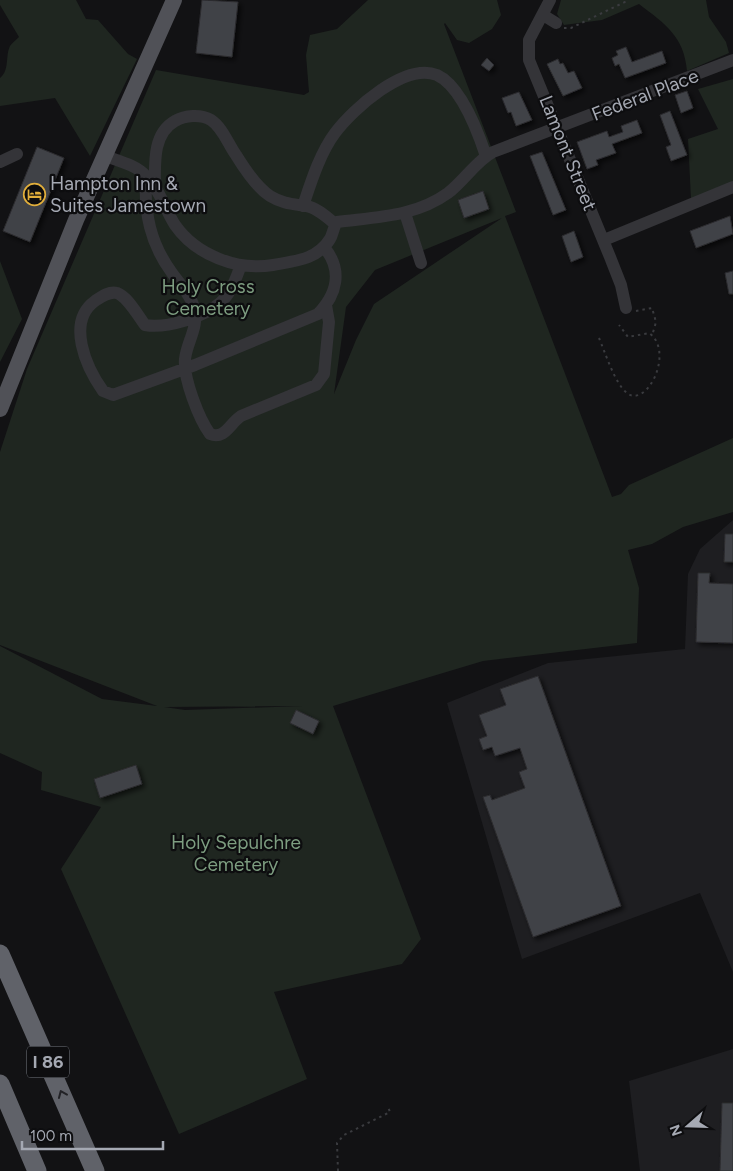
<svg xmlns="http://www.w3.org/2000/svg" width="733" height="1171" viewBox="0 0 733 1171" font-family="Figtree,sans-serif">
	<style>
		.built { fill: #1e1e21 }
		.green { fill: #1f2620; fill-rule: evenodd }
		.building { fill: #414247; stroke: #2c2c2f; filter: url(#shadow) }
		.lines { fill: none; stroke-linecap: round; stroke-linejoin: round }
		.path { stroke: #3a3b3f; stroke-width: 2; stroke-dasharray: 2.5 4; stroke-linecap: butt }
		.minor { stroke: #343438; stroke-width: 12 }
		.major { stroke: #505157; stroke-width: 16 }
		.highway { stroke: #606269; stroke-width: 19 }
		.oneway { stroke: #222226 }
		.labels { text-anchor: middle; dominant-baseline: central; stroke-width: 4.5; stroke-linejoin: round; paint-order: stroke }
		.shield { fill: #0d0d0f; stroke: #777a82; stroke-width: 1 }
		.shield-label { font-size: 18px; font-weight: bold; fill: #a5a9b3 }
		.street-label { font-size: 19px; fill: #a5a9b3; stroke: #0d0d0f }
		.poi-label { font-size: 19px; fill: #a5a9b3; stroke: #0d0d0f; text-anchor: start }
		.park-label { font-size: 19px; fill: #7d9d80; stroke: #0d0d0f }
	</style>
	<defs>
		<filter id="shadow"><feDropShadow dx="3" dy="3" stdDeviation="2.5" flood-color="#0009"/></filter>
	</defs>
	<rect width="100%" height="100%" fill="#121214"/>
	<path class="built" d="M733,520V972L700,893L522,959L447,703L548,663L685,649L688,574L700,549Z
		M733,1049V1171H640L629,1081Z"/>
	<path class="green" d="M0,0H76L86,19L98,20L128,54L137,59L90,156L55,98L0,106V78C10,70 5,56 10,46C12,43 16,40 19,37L0,5Z
		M368,0H497L501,15L492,29L469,43L457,40L445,23L444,24L516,212L505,216L612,497L621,494L629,485L733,438V512L683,527L652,544L628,550L639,588L637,643L483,661L333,706L421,939L402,964L274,992L307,1079L179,1134L61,869L101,807L41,790L42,772L0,753V646L102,699L157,706L0,645V452L27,369L156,70L304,95L309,92L306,55L310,35L337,29ZM502,218L374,304L356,340L334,394L346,307L375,270ZM303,706L185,710L164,707H165Z
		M561,0H706L709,17L726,42L729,53L687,71C684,36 665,24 639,4L602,20L564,25L557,14Z
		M733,79V182L691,199L688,139L718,129L698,89Z
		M0,261L22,319L0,362Z"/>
	<path class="building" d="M202,0L238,2L232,57L196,53Z
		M626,47L632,62L662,51L666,63L625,78L619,64L615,66L612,58L618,55L616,51Z
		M487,58L494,65L489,71L481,65Z
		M558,59L560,64L563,63L568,73L574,71L582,88L563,96L547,64Z
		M687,91L693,108L681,113L675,95Z
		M519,92L532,120L516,126L511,112L508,113L502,98Z
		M670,111L687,155L671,161L666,147L671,145L660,115Z
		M637,120L642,133L612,144L616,153L596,160L598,165L587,169L577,142L607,131L609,137L623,132L621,126Z
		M37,147L64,158L30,242L3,231Z
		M542,152L566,210L553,215L530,156Z
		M483,191L489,209L464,218L458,200Z
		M730,216L733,234L696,248L690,231Z
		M574,231L583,257L571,262L562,236Z
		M733,271V294H729L725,273Z
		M725,534H733V562H724Z
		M698,573H710L709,583L733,584V643L696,642Z
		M538,676L621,906L533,937L483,797L490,795L492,800L525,788L519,772L527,769L520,748L495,756L492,747L483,750L479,739L487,736L479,715L506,705L500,689Z
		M296,710L319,721L313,734L290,723Z
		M136,765L142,784L100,798L94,779Z
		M722,1103H733V1171H720Z"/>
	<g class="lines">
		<path class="path" d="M564,28H571L629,0
			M636,311L652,308L656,322L652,336
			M599,338C605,352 615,384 627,393C647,409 675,351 649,333L628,337L619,325
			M338,1171L337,1143L344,1135L390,1112L388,1107"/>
		<path class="minor" d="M550,0L529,40V60L610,257L621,285L626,308
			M543,15L556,23
			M105,156C119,161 136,165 146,176C160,189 165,210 175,225C196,255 237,271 273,265C295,261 317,260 330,239C333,234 333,228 337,222C375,217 415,217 448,193C464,181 476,161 493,152L733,60
			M0,162L17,154
			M146,176C144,213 150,243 172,273C179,283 191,295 194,308C199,328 187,341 185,359C183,378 199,419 210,434C225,440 230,423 241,416L316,385L324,374L329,322L326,305
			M155,187C155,165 152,134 175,121C185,115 201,114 211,120C223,128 228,144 236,155C244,168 256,187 270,196C283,204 293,204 306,206C316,207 328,218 335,224
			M303,206C311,182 320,153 335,133C353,109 405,62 437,75C461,86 478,132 486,156
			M405,213L421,263
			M604,240L733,187
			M241,265C236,278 231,294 220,303C204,317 166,329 145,325C138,316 128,297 117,293C109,291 101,297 95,301C66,322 86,367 103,391L113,395L195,365L318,314C337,294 343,270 324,247"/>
		<path class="major" d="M0,409L76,220L174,0"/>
		<path class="highway" d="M0,954L95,1171
			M0,1084L37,1171"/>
	</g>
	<defs><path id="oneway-chevron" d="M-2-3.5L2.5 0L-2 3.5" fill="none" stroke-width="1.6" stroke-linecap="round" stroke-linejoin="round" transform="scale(1.25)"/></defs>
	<use class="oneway" href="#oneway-chevron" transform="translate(62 1094) rotate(-113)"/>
	<defs>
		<symbol id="hotel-ring" viewBox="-11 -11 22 22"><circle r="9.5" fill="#0d0d0f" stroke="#e2af3b" stroke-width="1.5"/><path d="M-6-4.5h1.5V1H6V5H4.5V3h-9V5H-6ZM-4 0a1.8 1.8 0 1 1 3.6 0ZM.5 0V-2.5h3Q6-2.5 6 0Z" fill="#e2af3b"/></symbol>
	</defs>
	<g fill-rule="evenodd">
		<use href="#hotel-ring" x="22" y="182" width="25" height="25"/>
	</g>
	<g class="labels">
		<rect class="shield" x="27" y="1046.5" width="42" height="31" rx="4"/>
		<g class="shield-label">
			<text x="48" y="1062">I 86</text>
		</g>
		<g class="street-label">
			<text transform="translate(645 95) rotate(-21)">Federal Place</text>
			<text transform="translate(568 153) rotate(68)">Lamont Street</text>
		</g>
		<g class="poi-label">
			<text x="50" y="183">Hampton Inn &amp;<tspan x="50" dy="22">Suites Jamestown</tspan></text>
		</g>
		<g class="park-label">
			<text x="208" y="286">Holy Cross<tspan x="208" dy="22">Cemetery</tspan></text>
			<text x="236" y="842">Holy Sepulchre<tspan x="236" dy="22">Cemetery</tspan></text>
		</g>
	</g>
	<g transform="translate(688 1126) rotate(250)" stroke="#0d0d0f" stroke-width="4" paint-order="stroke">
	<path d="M0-4L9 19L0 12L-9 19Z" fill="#a5a9b3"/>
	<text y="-8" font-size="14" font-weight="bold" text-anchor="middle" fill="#a5a9b3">N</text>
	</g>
	<path d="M22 1141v8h141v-8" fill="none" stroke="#a5a9b3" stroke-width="2.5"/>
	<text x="30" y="1141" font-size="15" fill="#a5a9b3" stroke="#0d0d0f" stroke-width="4" paint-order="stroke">100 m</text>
</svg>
